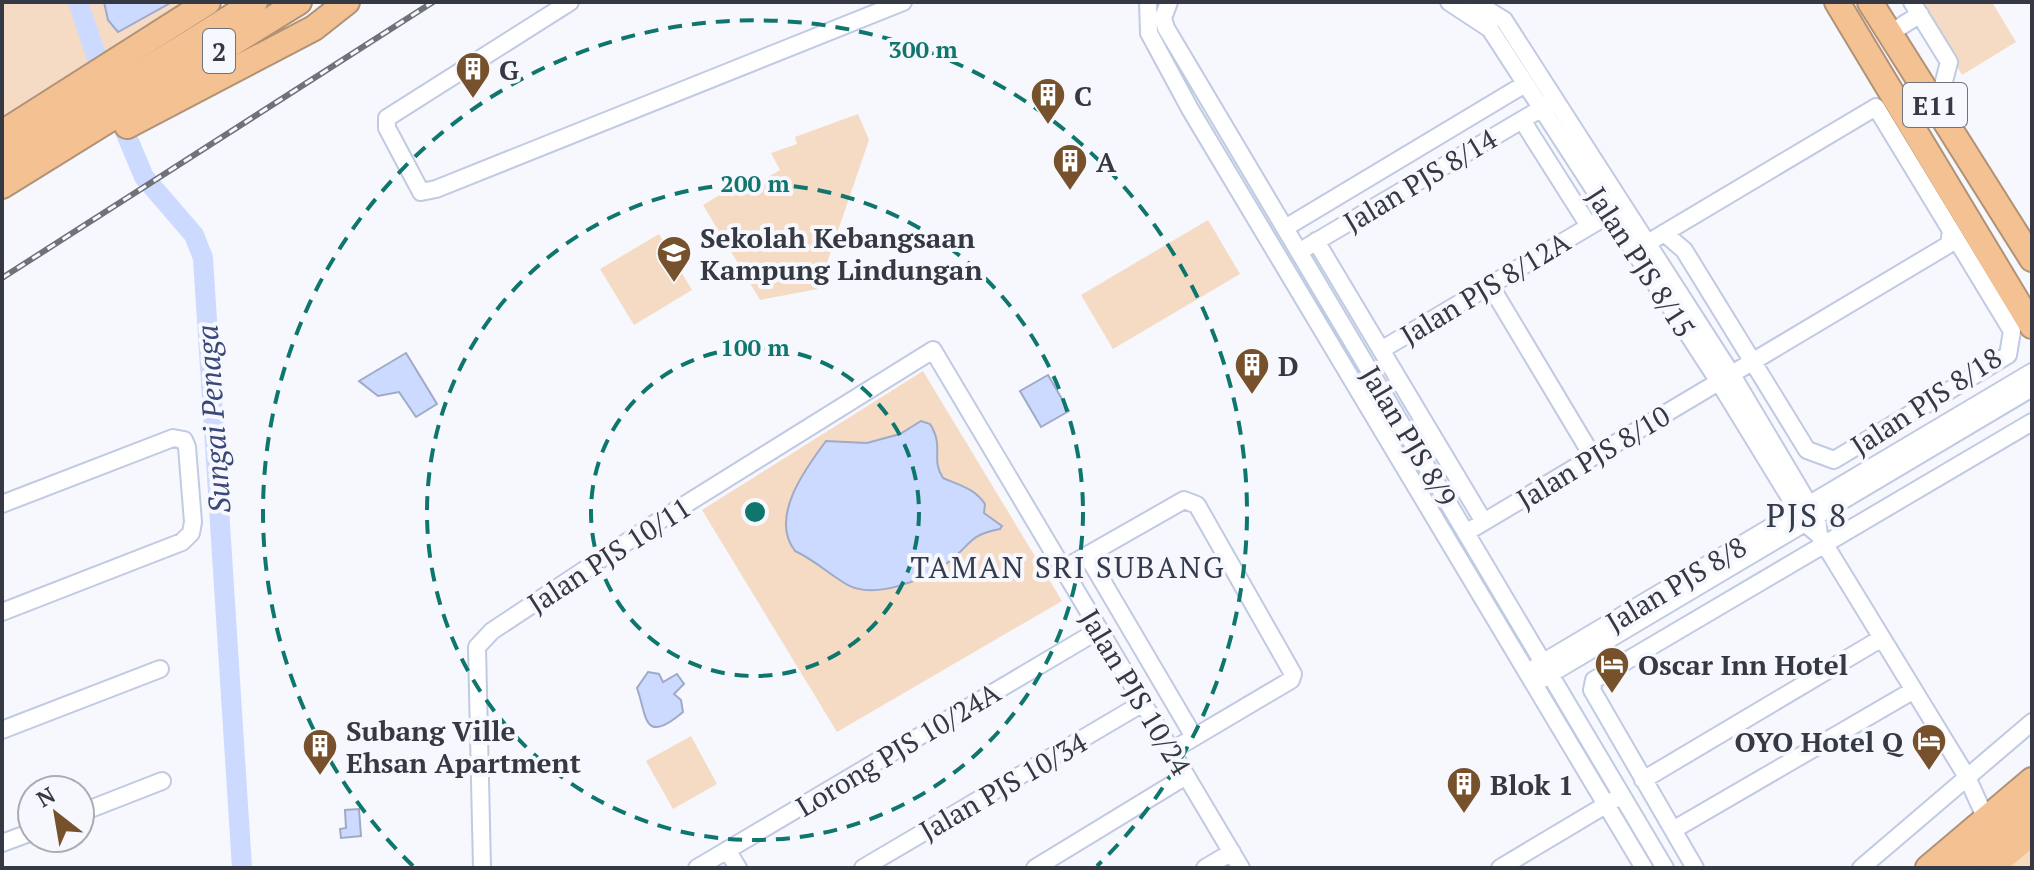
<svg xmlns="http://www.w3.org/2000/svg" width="2034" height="870" viewBox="0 0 2034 870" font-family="'PT Serif',serif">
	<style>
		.green { fill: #f5dbc4 }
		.water { fill: #cddaff; stroke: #9faac7; stroke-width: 2 }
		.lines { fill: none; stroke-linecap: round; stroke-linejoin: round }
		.river { stroke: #cddaff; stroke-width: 20 }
		.minor-casing { stroke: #c0cae3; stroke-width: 20 }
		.major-casing { stroke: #b19276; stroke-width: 24 }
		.highway-casing { stroke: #b19276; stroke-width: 28 }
		.minor { stroke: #fff; stroke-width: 16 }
		.major { stroke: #f8dabe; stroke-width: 20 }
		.highway { stroke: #f4c292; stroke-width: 24 }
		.rail-casing { stroke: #6e727a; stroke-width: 6 }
		.rail { stroke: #f6f8fd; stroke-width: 3; stroke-dasharray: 9; stroke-linecap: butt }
		.ring { fill: none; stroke: #0f766e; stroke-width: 4; stroke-dasharray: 14 10 }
		.labels { text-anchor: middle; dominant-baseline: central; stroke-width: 8; stroke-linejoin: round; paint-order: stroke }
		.shield { fill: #f6f8fd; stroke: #6f727b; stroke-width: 2 }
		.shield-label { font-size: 26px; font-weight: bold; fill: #353943 }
		.poi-label { font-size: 28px; font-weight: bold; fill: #353943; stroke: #f6f8fd; text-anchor: start }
		.street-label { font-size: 28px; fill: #353943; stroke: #f6f8fd }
		.water-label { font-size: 30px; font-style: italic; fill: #394878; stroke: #f6f8fd }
		.neighbourhood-label { font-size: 30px; letter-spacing: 2px; fill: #343b4f; stroke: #f6f8fd }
		.quarter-label { font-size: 32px; letter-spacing: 2px; fill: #343b4f; stroke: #f6f8fd }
		.centre { fill: #0f766e; stroke: #f6f8fd; stroke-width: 4 }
		.ring-label { font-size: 24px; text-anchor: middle; font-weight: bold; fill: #0f766e; stroke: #f6f8fd; stroke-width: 8; stroke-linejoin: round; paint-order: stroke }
	</style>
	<rect width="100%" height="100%" fill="#f6f8fd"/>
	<path class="green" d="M2,2H190L2,121Z
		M1918,2H1992L2016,42L1962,75Z
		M858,114L869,140L818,289L760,300L703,205L741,182L746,190L780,170L771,153L797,144L795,137Z
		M1208,220L1240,274L1113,349L1081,295Z
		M659,234L692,290L634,325L600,269Z
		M923,371L1062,601L837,732L702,510Z
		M691,736L717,784L673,809L646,761Z"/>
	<path class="water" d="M104,2H172L118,32L108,20Z
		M406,353L437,404L416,417L399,392L378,396L359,381Z
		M1048,375L1069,411L1041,427L1020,391Z
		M921,421L930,424C945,448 930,458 943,478C959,485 974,488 985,504L984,513L1002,526L1000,529C969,535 972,543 950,561C927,579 874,601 846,584C829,574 813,559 795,551C769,518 805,469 826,441L867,443L900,434Z
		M648,672L659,674L663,682L677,674L684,684L674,694L681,700L683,712C643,746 647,716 637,688Z
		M359,809L361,836L341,838L340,829L346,828L345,810Z"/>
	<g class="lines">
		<path class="river" d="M78,2L105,82
			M118,115L144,177L194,235L203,258L242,868"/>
		<defs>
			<path id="minor" d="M570,2L387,118V128L421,192L436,189L903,2
				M1148,2L1149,33L1190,109L1644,868
				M1169,2L1163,18L1166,28L1665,868
				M1449,2L1490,29L1719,382L1806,524L1819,535L1967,777L1986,819
				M1475,2L1504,20L1732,375L1817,518L1819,535
				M1912,2L1949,62L1941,93
				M1900,27L1920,14
				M1522,120L1589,226
				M1285,228L1525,84
				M1316,241L1484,522
				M1307,247L1549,104
				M1634,251L1876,107L2012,331L2008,355L1834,460L1807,450L1684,250L1664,233
				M1490,285L1593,457
				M1381,350L1610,214
				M2,504L173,438L184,440L187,447L193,522L191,533L182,542L2,612
				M1467,532L1943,248L1949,244L1951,231
				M1087,555L1194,737
				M1063,569L1184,500L1197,505L1293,674L1291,680L1171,751
				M1537,666L2032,372
				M1542,679L2032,388
				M2,730L160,669
				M1643,780L1882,638
				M80,813L162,781
				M1673,830L1914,690
				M2,843L32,832
				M727,850L738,868
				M482,868L477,647L492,631L654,524L933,350L1241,868
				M697,868L1099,630
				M863,868L1143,703
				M1035,868L1186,776
				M1205,868L1232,852
				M1500,868L1614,800
				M1695,868L1592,690L1594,680L2032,422
				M1861,868L2032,722"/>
			<path id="major" d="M2015,868L2032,853"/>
			<path id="highway" d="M1837,2L2032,326
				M1870,2L2032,259
				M127,126L314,28L347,2
				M2,133L208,2
				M2,160L255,2
				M2,186L299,2
				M1928,868L2032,780
				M1956,868L2032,805
				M1990,868L2032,833"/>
		</defs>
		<use href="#minor" class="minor-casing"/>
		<use href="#major" class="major-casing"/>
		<use href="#highway" class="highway-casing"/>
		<use href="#minor" class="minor"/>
		<use href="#major" class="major"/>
		<use href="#highway" class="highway"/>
		<defs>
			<path id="rail" d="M2,278L433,2"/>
		</defs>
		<use href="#rail" class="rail-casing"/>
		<use href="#rail" class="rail"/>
	</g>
	<g class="ring">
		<circle cx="755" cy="512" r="164"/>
		<circle cx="755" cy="512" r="328"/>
		<path d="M413 866A492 492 0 1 1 1097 866"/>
	</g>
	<defs>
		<symbol id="building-pin" viewBox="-11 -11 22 30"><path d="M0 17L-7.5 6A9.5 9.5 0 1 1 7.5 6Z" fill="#76512c" stroke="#f6f8fd"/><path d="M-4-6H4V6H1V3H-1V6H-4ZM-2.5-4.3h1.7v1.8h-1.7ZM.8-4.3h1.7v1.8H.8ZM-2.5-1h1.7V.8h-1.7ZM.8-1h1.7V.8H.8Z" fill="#fff"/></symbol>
		<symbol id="school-pin" viewBox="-11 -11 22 30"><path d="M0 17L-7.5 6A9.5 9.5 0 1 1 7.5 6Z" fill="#76512c" stroke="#f6f8fd"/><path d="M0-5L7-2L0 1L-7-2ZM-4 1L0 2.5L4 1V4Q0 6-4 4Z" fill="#fff"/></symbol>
		<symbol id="hotel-pin" viewBox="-11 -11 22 30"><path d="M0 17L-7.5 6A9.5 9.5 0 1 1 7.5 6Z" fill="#76512c" stroke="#f6f8fd"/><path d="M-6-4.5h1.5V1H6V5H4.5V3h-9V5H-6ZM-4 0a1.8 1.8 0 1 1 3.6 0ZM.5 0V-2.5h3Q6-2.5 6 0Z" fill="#fff"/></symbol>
	</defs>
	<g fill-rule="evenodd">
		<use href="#building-pin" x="453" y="49" width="40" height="54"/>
		<use href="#building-pin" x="1028" y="75" width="40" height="54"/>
		<use href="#building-pin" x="1050" y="141" width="40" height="54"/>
		<use href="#school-pin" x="654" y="233" width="40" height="54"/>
		<use href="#building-pin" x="1232" y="345" width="40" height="54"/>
		<use href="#hotel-pin" x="1592" y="644" width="40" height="54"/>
		<use href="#hotel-pin" x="1909" y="721" width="40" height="54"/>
		<use href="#building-pin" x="300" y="726" width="40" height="54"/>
		<use href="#building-pin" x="1444" y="764" width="40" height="54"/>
	</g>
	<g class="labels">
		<g class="shield">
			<rect x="203" y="29" width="32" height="44" rx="6"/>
			<rect x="1903" y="83" width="64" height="44" rx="6"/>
		</g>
		<g class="shield-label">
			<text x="219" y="51">2</text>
			<text x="1935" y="105">E11</text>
		</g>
		<g class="poi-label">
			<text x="499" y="69">G</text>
			<text x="1074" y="95">C</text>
			<text x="1096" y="161">A</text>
			<text x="700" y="237">Sekolah Kebangsaan<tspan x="700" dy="32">Kampung Lindungan</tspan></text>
			<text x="1278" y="365">D</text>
			<text x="1638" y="664">Oscar Inn Hotel</text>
			<text x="346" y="730">Subang Ville<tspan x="346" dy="32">Ehsan Apartment</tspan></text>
			<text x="1903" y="741" text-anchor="end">OYO Hotel Q</text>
			<text x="1490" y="784">Blok 1</text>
		</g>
		<g class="street-label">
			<text transform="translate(1420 180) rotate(-31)">Jalan PJS 8/14</text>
			<text transform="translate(1641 262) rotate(57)">Jalan PJS 8/15</text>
			<text transform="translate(1485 288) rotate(-31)">Jalan PJS 8/12A</text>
			<text transform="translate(1926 401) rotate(-33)">Jalan PJS 8/18</text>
			<text transform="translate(1409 436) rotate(59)">Jalan PJS 8/9</text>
			<text transform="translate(1593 457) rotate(-31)">Jalan PJS 8/10</text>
			<text transform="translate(609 555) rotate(-33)">Jalan PJS 10/11</text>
			<text transform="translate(1676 584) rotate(-31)">Jalan PJS 8/8</text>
			<text transform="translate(1136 692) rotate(59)">Jalan PJS 10/24</text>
			<text transform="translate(898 749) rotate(-31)">Lorong PJS 10/24A</text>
			<text transform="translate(1003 786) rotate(-30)">Jalan PJS 10/34</text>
		</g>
		<g class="water-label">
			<text transform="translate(213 419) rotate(-94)">Sungai Penaga</text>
		</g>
		<g class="neighbourhood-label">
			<text x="1068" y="567">TAMAN SRI SUBANG</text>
		</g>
		<g class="quarter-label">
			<text x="1807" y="515">PJS 8</text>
		</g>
	</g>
	<circle cx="755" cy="512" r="12" class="centre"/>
	<g class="ring-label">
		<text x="923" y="58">300 m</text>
		<text x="755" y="192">200 m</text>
		<text x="755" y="356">100 m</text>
	</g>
	<rect width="2034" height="870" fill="none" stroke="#353943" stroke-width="8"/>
	<g transform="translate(56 814) rotate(329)"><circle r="38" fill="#f6f8fd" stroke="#a9acb3" stroke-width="2"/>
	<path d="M0-6L14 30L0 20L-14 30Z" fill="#76512c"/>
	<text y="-12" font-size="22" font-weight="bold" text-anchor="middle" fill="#353943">N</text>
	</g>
</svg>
